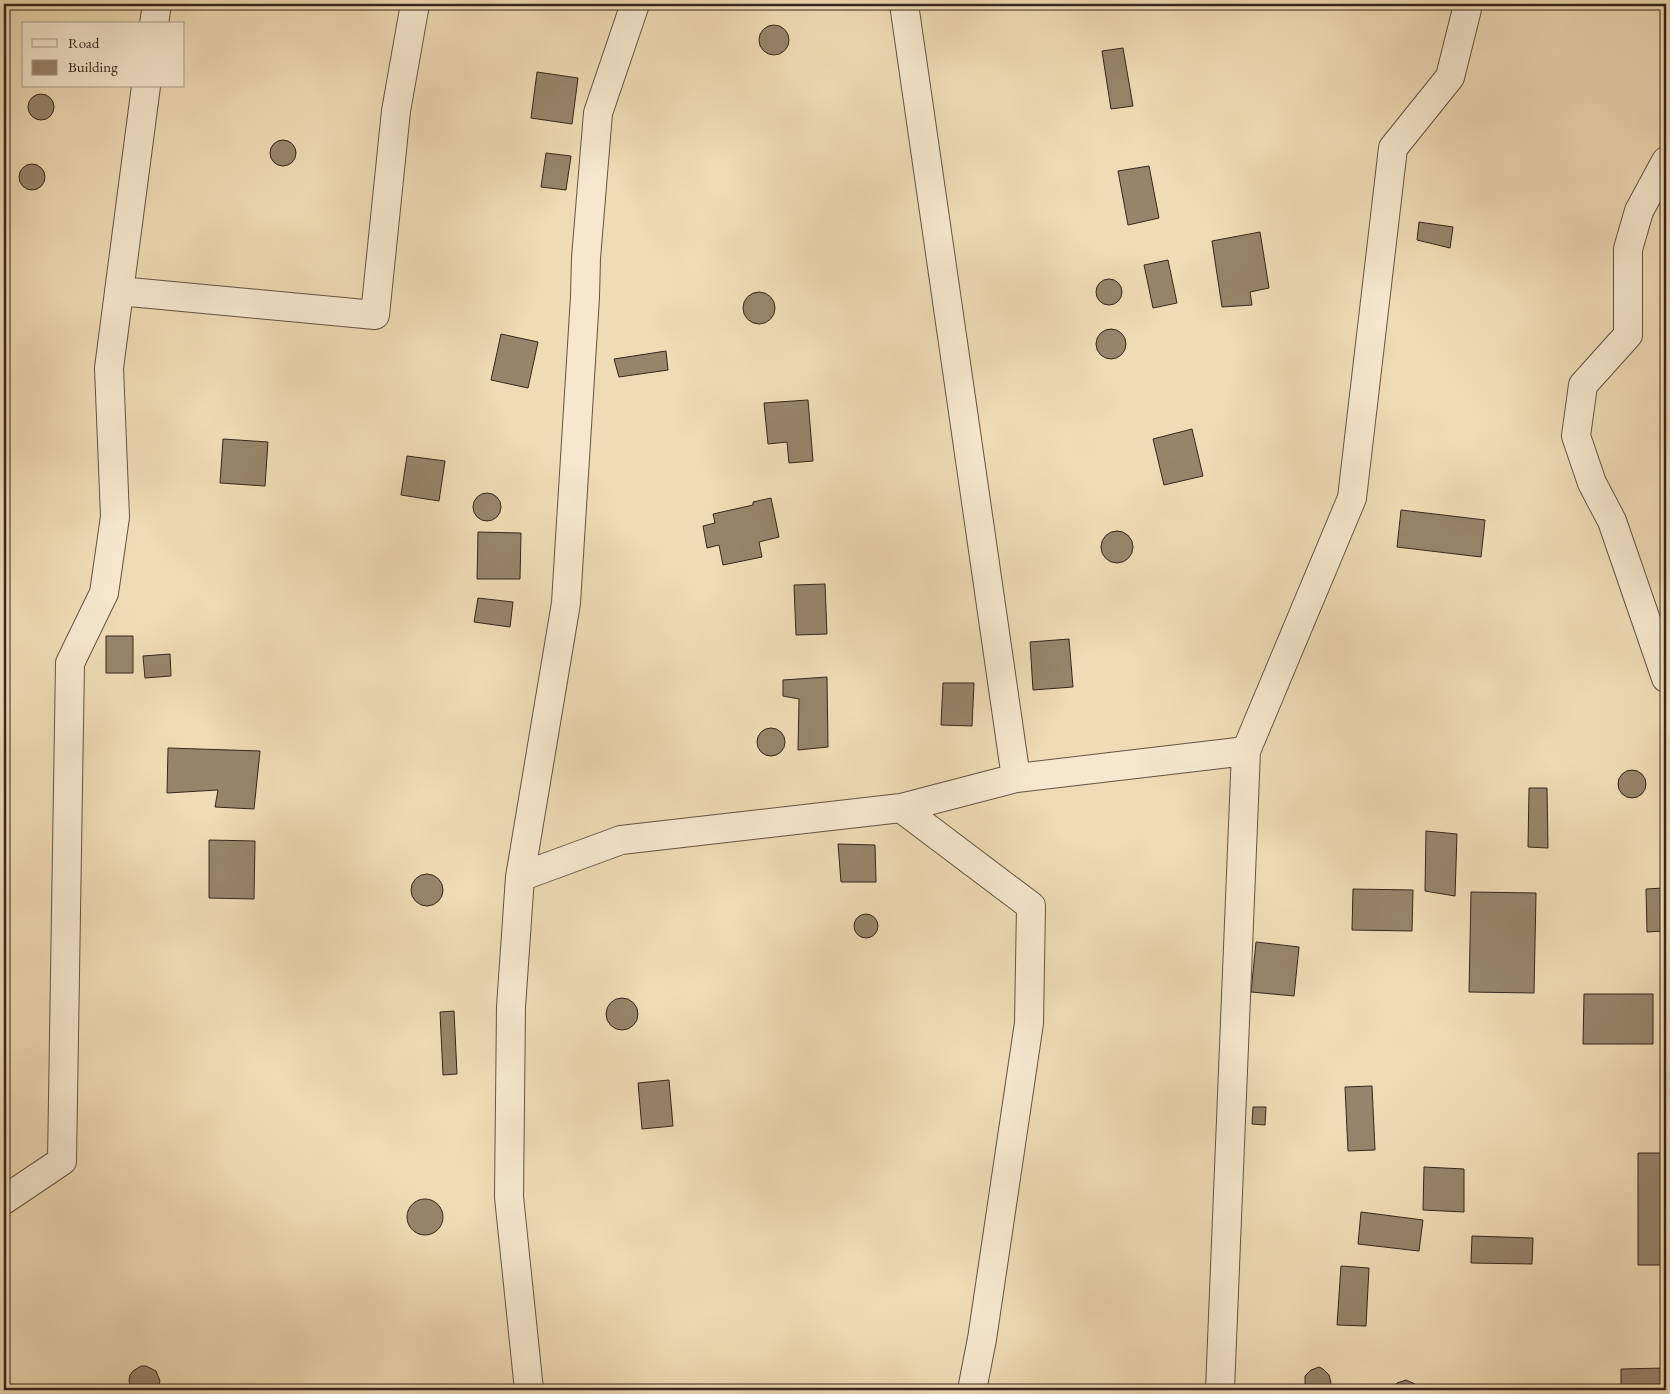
<svg xmlns="http://www.w3.org/2000/svg" width="1670" height="1394" viewBox="0 0 1670 1394" font-family="'EB Garamond',serif">
	<style>
		.building { fill: #96856b; stroke: #36271a }
		.lines { fill: none; stroke-linecap: round; stroke-linejoin: round }
		.minor-casing { stroke: #645441; stroke-width: 30 }
		.minor { stroke: #f5e8cf; stroke-width: 28 }
	</style>
	<rect width="100%" height="100%" fill="#efdbb5"/>
	<filter id="stains"><feTurbulence type="fractalNoise" baseFrequency=".004" numOctaves="4"/><feColorMatrix values="0 0 0 0 .2 0 0 0 0 .09 0 0 0 0 .02 0 0 0 .5 -.17"/></filter>
	<radialGradient id="worn" r=".72"><stop offset=".6" stop-color="#630" stop-opacity="0"/><stop offset="1" stop-color="#630" stop-opacity=".3"/></radialGradient>
	<path class="building" d="M759 40a15 15 0 1 1 30 0a15 15 0 1 1-30 0Z
		M1123,48L1133,106L1111,109L1102,51Z
		M537,72L578,78L572,124L531,118Z
		M28 107a13 13 0 1 1 26 0a13 13 0 1 1-26 0Z
		M270 153a13 13 0 1 1 26 0a13 13 0 1 1-26 0Z
		M546,153L571,156L566,190L541,187Z
		M19 177a13 13 0 1 1 26 0a13 13 0 1 1-26 0Z
		M1149,166L1159,218L1128,225L1118,171Z
		M1419,222L1453,227L1450,248L1417,240Z
		M1260,232L1269,288L1250,292L1252,305L1222,307L1212,241Z
		M1168,260L1177,303L1153,308L1144,265Z
		M1096 292a13 13 0 1 1 26 0a13 13 0 1 1-26 0Z
		M743 308a16 16 0 1 1 32 0a16 16 0 1 1-32 0Z
		M1096 344a15 15 0 1 1 30 0a15 15 0 1 1-30 0Z
		M501,334L538,342L528,388L491,380Z
		M666,351L668,370L619,377L614,359Z
		M808,400L813,461L789,463L787,442L768,444L764,403Z
		M1192,429L1203,476L1164,485L1153,439Z
		M223,439L268,442L265,486L220,483Z
		M407,456L445,461L439,501L401,495Z
		M473 507a14 14 0 1 1 28 0a14 14 0 1 1-28 0Z
		M771,498L779,537L759,542L762,557L723,565L719,545L707,548L703,526L715,523L713,514L753,505V502Z
		M1401,510L1485,520L1481,557L1397,547Z
		M1101 547a16 16 0 1 1 32 0a16 16 0 1 1-32 0Z
		M478,532L521,533L520,579H477Z
		M825,584L827,634L796,635L794,585Z
		M478,598L513,602L510,627L474,622Z
		M106,636H133V673H106Z
		M1069,639L1073,687L1033,690L1030,642Z
		M170,654L171,676L145,678L143,656Z
		M827,677L828,747L798,750L799,699L783,696V680Z
		M943,683H974L972,726L941,725Z
		M757 742a14 14 0 1 1 28 0a14 14 0 1 1-28 0Z
		M168,748L260,751L254,809L215,807L218,790L167,793Z
		M1618 784a14 14 0 1 1 28 0a14 14 0 1 1-28 0Z
		M1529,788H1547L1548,848L1528,847Z
		M1426,831L1457,834L1455,896L1425,891Z
		M209,840L255,841L254,899L209,898Z
		M838,844L875,845L876,882H841Z
		M411 890a16 16 0 1 1 32 0a16 16 0 1 1-32 0Z
		M1664,888L1665,931L1647,932L1646,889Z
		M1353,889L1413,890L1412,931L1352,930Z
		M1471,892L1536,893L1534,993L1469,992Z
		M854 926a12 12 0 1 1 24 0a12 12 0 1 1-24 0Z
		M1256,942L1299,947L1294,996L1251,992Z
		M1584,994H1653V1044H1583Z
		M606 1014a16 16 0 1 1 32 0a16 16 0 1 1-32 0Z
		M454,1011L457,1074L443,1075L440,1012Z
		M669,1080L673,1126L642,1129L638,1083Z
		M1372,1086L1375,1150L1348,1151L1345,1087Z
		M1253,1107H1266L1265,1125L1252,1124Z
		M1638,1153H1666V1265H1638Z
		M1424,1167L1464,1169V1212L1423,1210Z
		M407 1217a18 18 0 1 1 36 0a18 18 0 1 1-36 0Z
		M1361,1212L1423,1220L1419,1251L1358,1244Z
		M1472,1236L1533,1238L1532,1264L1471,1263Z
		M1341,1266L1369,1268L1366,1326L1337,1325Z
		M141,1366H146L156,1371L160,1381L157,1390H131L129,1380L130,1375L133,1371Z
		M1319,1367L1323,1369L1329,1375L1331,1383L1329,1388L1327,1390H1309L1305,1385V1376L1311,1370Z
		M1665,1368V1390H1621V1369Z
		M1406,1380L1415,1384L1419,1390H1392L1397,1383Z"/>
	<g class="lines">
		<defs>
			<path id="minor" d="M904,4L1016,778
				M154,24L157,4
				M1666,161L1639,211L1628,249V335L1583,385L1576,436L1592,483L1612,521L1666,678
				M119,291L375,315L396,111L415,4
				M901,808L1031,906L1029,1023L982,1339L972,1390
				M520,877L621,840L901,808L1016,778L1246,751
				M4,1200L62,1161L70,663L104,593L115,517L109,368L146,86
				M529,1390L509,1197L511,1007L520,877L566,603L585,297L586,258L598,113L635,4
				M1220,1390L1246,751L1352,498L1393,148L1450,77L1467,9L1465,4"/>
		</defs>
		<use href="#minor" class="minor-casing"/>
		<use href="#minor" class="minor"/>
	</g>
	<rect width="1670" height="1394" fill="none" stroke="#efdbb5" stroke-width="20"/>
	<rect x="5" y="5" width="1660" height="1384" fill="none" stroke="#36271a" stroke-width="2.5"/>
	<rect x="10" y="10" width="1650" height="1374" fill="none" stroke="#36271a"/>
	<rect x="22" y="22" width="162" height="65" fill="#f5e8cf" stroke="#a99b87"/>
	<rect x="32" y="39" width="25" height="8" fill="#f5e8cf" stroke="#a99b87"/>
	<text x="68" y="48" font-size="15" fill="#36271a">Road</text>
	<rect x="32" y="60" width="25" height="15" fill="#96856b" stroke="#a99b87"/>
	<text x="68" y="72" font-size="15" fill="#36271a">Building</text>
	<rect width="100%" height="100%" filter="url(#stains)"/>
	<rect width="100%" height="100%" fill="url(#worn)"/>
</svg>
